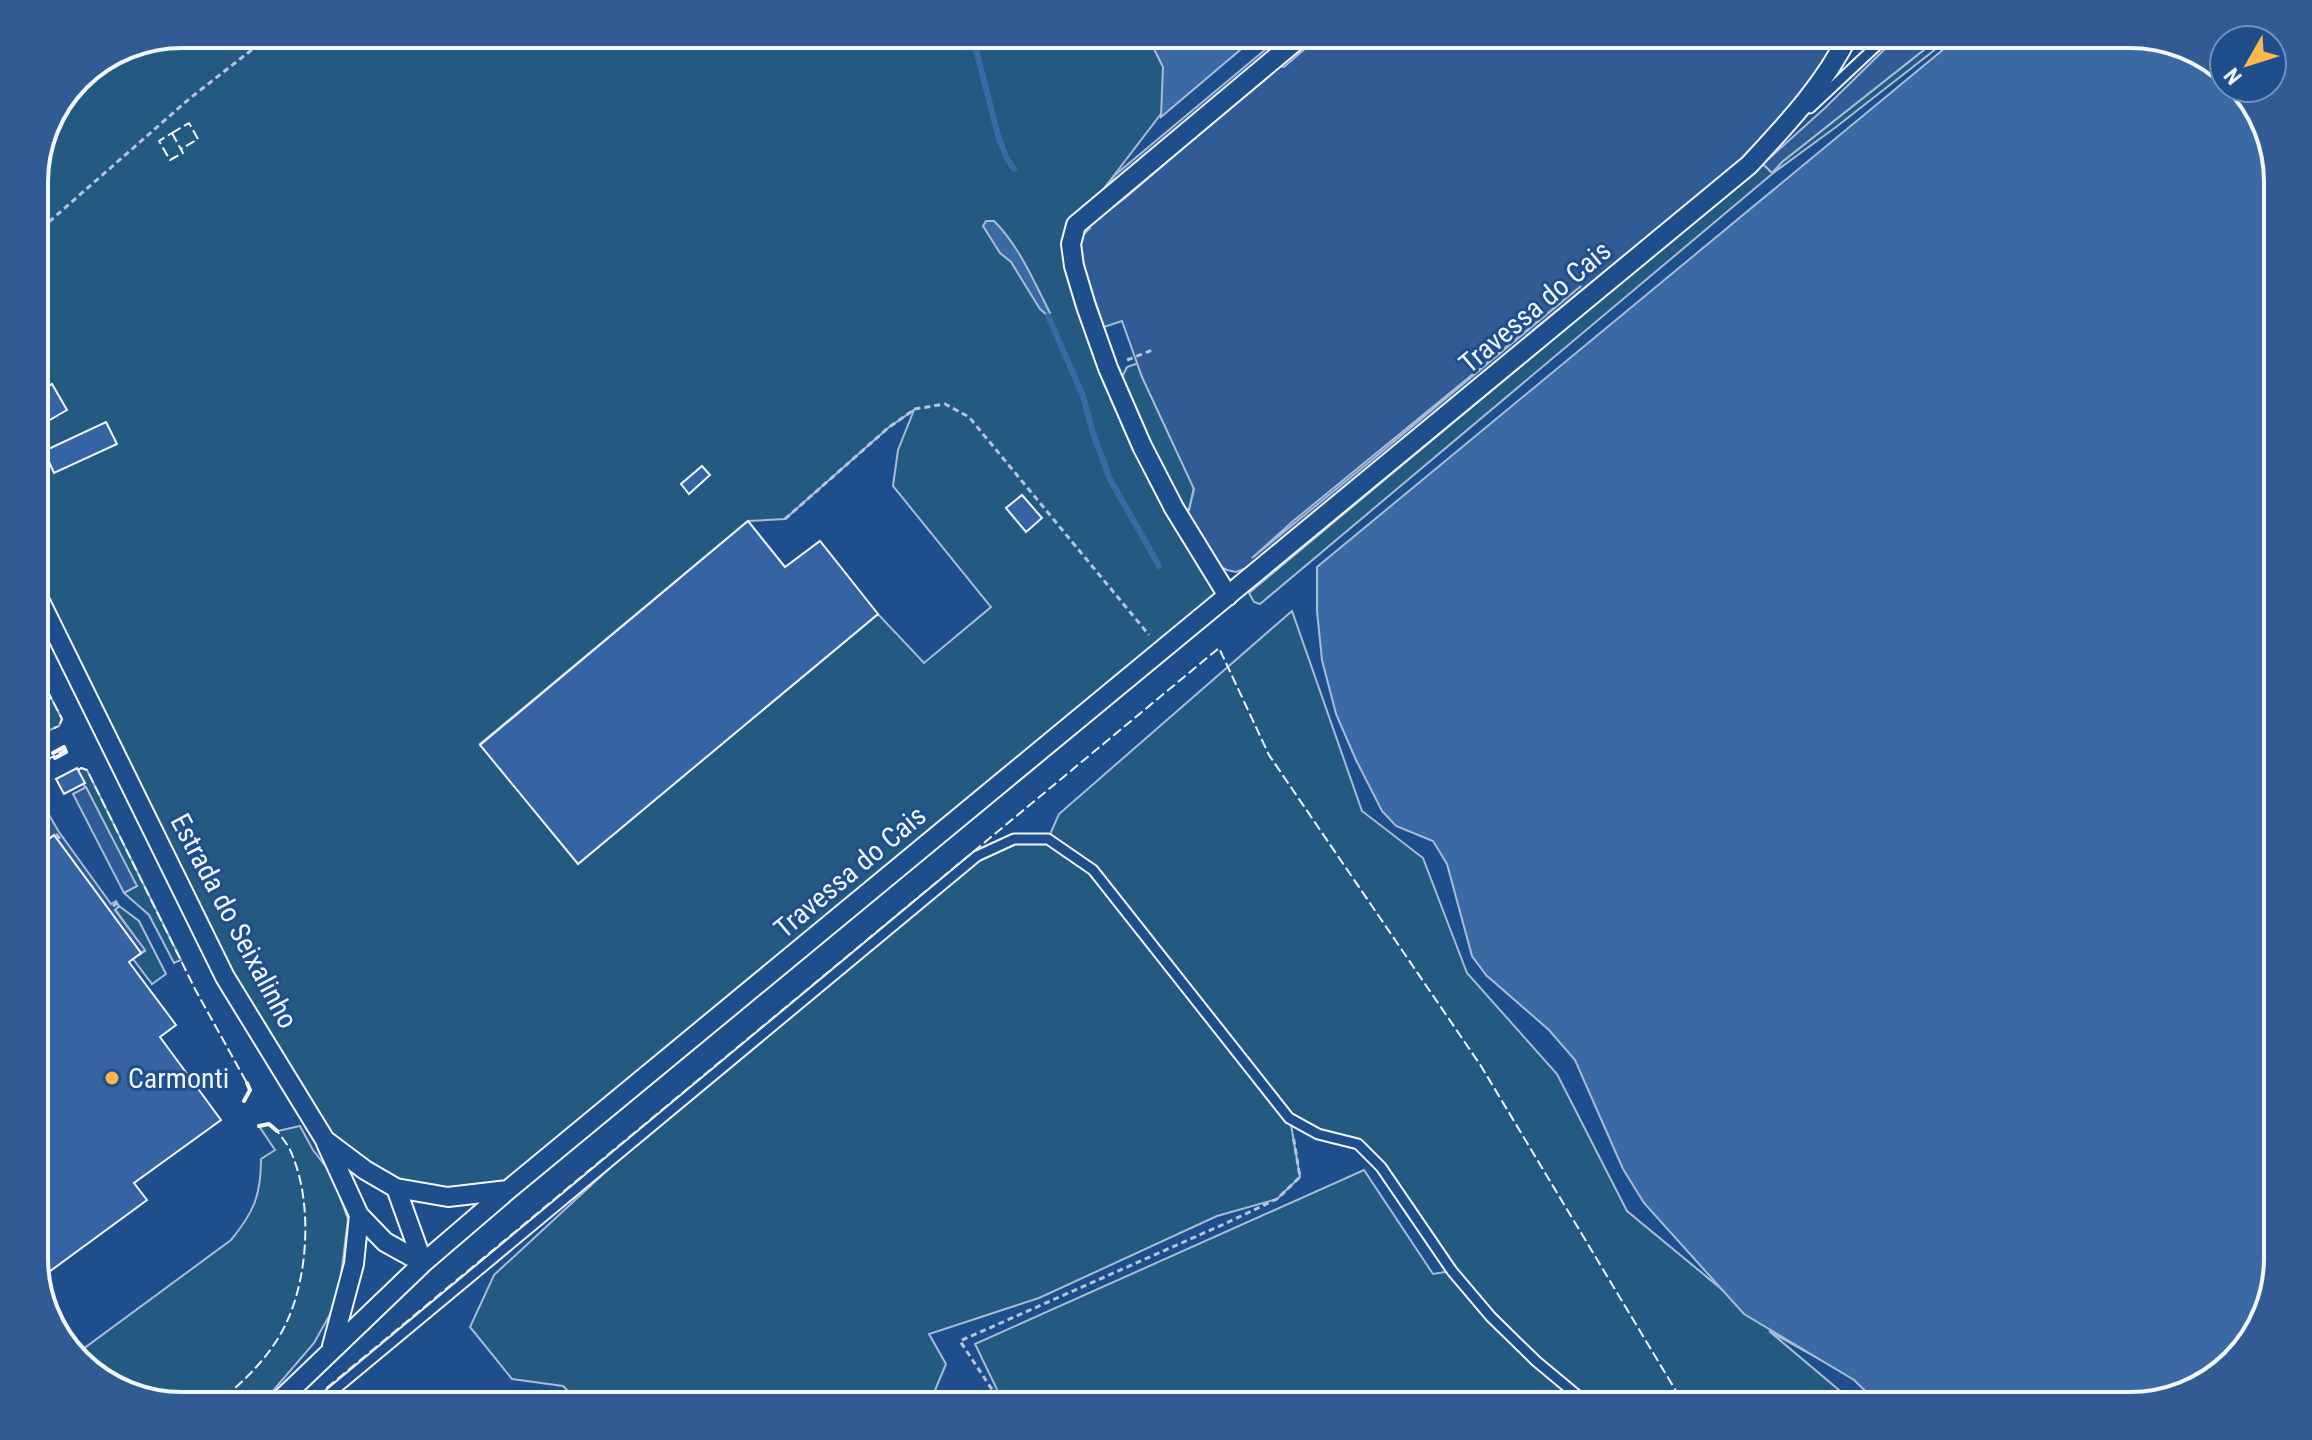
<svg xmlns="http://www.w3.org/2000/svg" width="2312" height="1440" viewBox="0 0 2312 1440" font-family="'Roboto Condensed',sans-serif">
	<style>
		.green { fill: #245a82; stroke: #a8bbd7; stroke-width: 2; fill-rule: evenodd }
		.parking { fill: #305b95; stroke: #a8bbd7; stroke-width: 2; fill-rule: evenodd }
		.water { fill: #3b69a3; stroke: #a8bbd7; stroke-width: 2 }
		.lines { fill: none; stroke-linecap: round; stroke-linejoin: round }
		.stream { stroke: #3b69a3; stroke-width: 6 }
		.building { fill: #3563a3; stroke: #f2f6ff; stroke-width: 2 }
		.service-casing { stroke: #f2f6ff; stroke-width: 13 }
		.minor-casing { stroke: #f2f6ff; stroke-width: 22 }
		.path { stroke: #b3c4dc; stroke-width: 3; stroke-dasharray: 6 4; stroke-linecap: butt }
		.service { stroke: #1f4e8c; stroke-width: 9 }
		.minor { stroke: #1f4e8c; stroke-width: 18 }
		.fence { stroke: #f2f6ff; stroke-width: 2; stroke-dasharray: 10 4; stroke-linecap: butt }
		.wall { stroke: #f2f6ff; stroke-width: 4 }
		.poi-dot { fill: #ffb74d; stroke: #1f4e8c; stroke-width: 3 }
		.labels { text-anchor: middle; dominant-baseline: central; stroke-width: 6; stroke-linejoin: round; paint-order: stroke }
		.street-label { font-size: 28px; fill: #f2f6ff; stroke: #1f4e8c }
		.poi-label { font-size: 28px; fill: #f2f6ff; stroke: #1f4e8c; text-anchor: start }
		.rim { fill: none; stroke: #f2f6ff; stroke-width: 4 }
	</style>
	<rect width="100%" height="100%" fill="#1f4e8c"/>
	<path class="green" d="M182,34H1258L1161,114L1076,225L1071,244L1108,368L1228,596L508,1190L396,1188L325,1140L225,977L34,589V173L78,77L126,45ZM914,410L898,450L893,486L991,607L924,663L878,614L579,863L480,744L748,521L785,519L888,428Z
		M1944,34H1955L1836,127L1772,174L1260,604L1254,602L1249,593L1763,164L1773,173L1782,162Z
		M2130,34L2224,88L2278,1258L2253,1340L2203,1386L2130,1406L1855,1379L1769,1331L1858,1406H1005L975,1344L1364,1170L1433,1274L1451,1271L1381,1167L1358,1144L1290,1119L1300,1177L1277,1199L1217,1216L1039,1298L929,1334L946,1364L933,1395L925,1406H583L563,1386L512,1379L470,1327L494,1275L680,1103L977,856L1014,839H1048L1059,814L1292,611L1362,811L1423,858L1467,973L1557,1074L1627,1211L1725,1292Z
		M1147,360L1196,479L1189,510L1184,509L1148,440L1122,377L1127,367Z
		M34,665L62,719L59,726L34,737V731L46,725L35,702L42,699L34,684Z
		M81,768L87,770L181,960L174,963L149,915L124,893L136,886L83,783L78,770Z
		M119,906L139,921L166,974L152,984L133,959L145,951L115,909Z
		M269,1124L278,1131L300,1126L313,1150L331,1173L348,1219L338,1300L314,1343L272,1392L257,1406H182L100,1381L75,1355L231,1240C254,1212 261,1195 261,1159L275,1150L259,1126Z"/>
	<path class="parking" d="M1284,34H1291L1100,195L1115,175Z
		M1322,34H1841L1805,89L1749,152L1720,179L1252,566L1236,572L1227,570L1215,564L1184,509L1189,510L1194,489L1142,377L1122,321L1104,327L1079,255L1081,237L1090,228L1089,225L1125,198L1279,66L1284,67ZM1581,286L1379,454L1252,558L1292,522Z
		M1900,34H1944L1782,162L1772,173L1763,164L1826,107Z
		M86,787L137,886L124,893L73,794Z
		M35,791L59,832L111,904L116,901L119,906L115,910L145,950L141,953L55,836L40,846L34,844Z"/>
	<path class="water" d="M1145,34H1259L1161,117L1163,67L1148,37Z
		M1962,34H2130L2212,59L2224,72V88H2239L2258,109L2278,182V1258L2253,1340L2203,1386L2130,1406H1881L1854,1380L1744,1314L1644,1203L1623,1169L1575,1060L1549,1030L1486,975L1472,956L1447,864L1433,841L1396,826L1382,811L1356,760L1336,714L1322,660L1317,611V567Z
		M986,221H994C1020,247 1034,282 1050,313L1048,316L1040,309L1011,262L1000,253L983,226Z"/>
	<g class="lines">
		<path class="stream" d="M972,34L999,139L1007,159L1014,169
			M1048,316L1083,396L1092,430L1109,477L1159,566"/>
	</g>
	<path class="building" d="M52,384L67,410L34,429V395Z
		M106,422L117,444L54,473L44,451Z
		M702,466L710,475L689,494L681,484Z
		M1022,495L1042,518L1026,532L1006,508Z
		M748,521L785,567L820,541L878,614L578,864L480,745Z
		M35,702L46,725L34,731V703Z
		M77,768L85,783L64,794L56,779Z
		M54,835L141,953L129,962L176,1025L160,1037L221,1120L134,1183L147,1200L38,1280L34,1267V844L37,842L40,846Z"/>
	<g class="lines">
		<defs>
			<path id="service" d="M1810,108L1889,34
				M315,1406L977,856L1014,839H1048L1093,870L1289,1118L1318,1134L1358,1144L1381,1167L1452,1271L1491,1317L1536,1361L1590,1406"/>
			<path id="minor" d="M34,589L225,977L325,1140L365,1170L396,1188L448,1197L508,1190
				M1228,596L1174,508L1142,446L1108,368L1086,306L1074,266L1071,244L1076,225L1304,34
				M326,1143L359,1215L385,1242L423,1263
				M396,1188L423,1263
				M332,1346L354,1264L359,1215
				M274,1406L423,1263L508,1190L1749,165C1787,124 1825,84 1849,34"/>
		</defs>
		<use href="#service" class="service-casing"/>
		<use href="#minor" class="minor-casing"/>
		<path class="path" d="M34,235L189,99L272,34
			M1127,360L1155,349
			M785,519L888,428L915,409L945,404L969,417L1149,635
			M56,834L60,839
			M113,906L117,903
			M1003,1406L960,1341L1222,1225L1277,1199L1300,1177L1293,1135"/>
		<use href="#service" class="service"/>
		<use href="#minor" class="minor"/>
		<path class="fence" d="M172,133L183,153L170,160L159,141Z
			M172,133L189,123L198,139L181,149
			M34,665L62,719L59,726L54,728
			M34,767L65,750
			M78,770L81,768L87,770L195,989L247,1083
			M214,1406C238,1386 260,1367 277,1340C308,1292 314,1209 293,1157C290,1147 283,1139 277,1131
			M305,1406L1219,648L1269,755L1481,1066L1685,1406"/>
		<path class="wall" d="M53,753L64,747L66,752L55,758
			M244,1101L250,1090L247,1083
			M259,1126L269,1124L277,1131"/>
	</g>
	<circle class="poi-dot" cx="112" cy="1078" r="8"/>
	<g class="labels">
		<g class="street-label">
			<text transform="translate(1535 307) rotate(-40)">Travessa do Cais</text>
			<text transform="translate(850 872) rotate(-40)">Travessa do Cais</text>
			<text transform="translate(234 921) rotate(62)">Estrada do Seixalinho</text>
		</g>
		<g class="poi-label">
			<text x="128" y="1078">Carmonti</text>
		</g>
	</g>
	<path d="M0 0H2312V1440H0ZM182 48H2130A134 134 0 0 1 2264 182V1258A134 134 0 0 1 2130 1392H182A134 134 0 0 1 48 1258V182A134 134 0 0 1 182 48Z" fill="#305b95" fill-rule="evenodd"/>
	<path class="rim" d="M182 48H2130A134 134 0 0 1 2264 182V1258A134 134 0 0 1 2130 1392H182A134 134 0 0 1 48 1258V182A134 134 0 0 1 182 48Z"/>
	<g transform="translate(2248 64) rotate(231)"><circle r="38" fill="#1f4e8c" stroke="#7391ba" stroke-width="2"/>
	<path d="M0-6L14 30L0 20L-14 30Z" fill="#ffb74d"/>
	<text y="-12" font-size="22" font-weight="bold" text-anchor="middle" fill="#f2f6ff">N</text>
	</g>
</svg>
